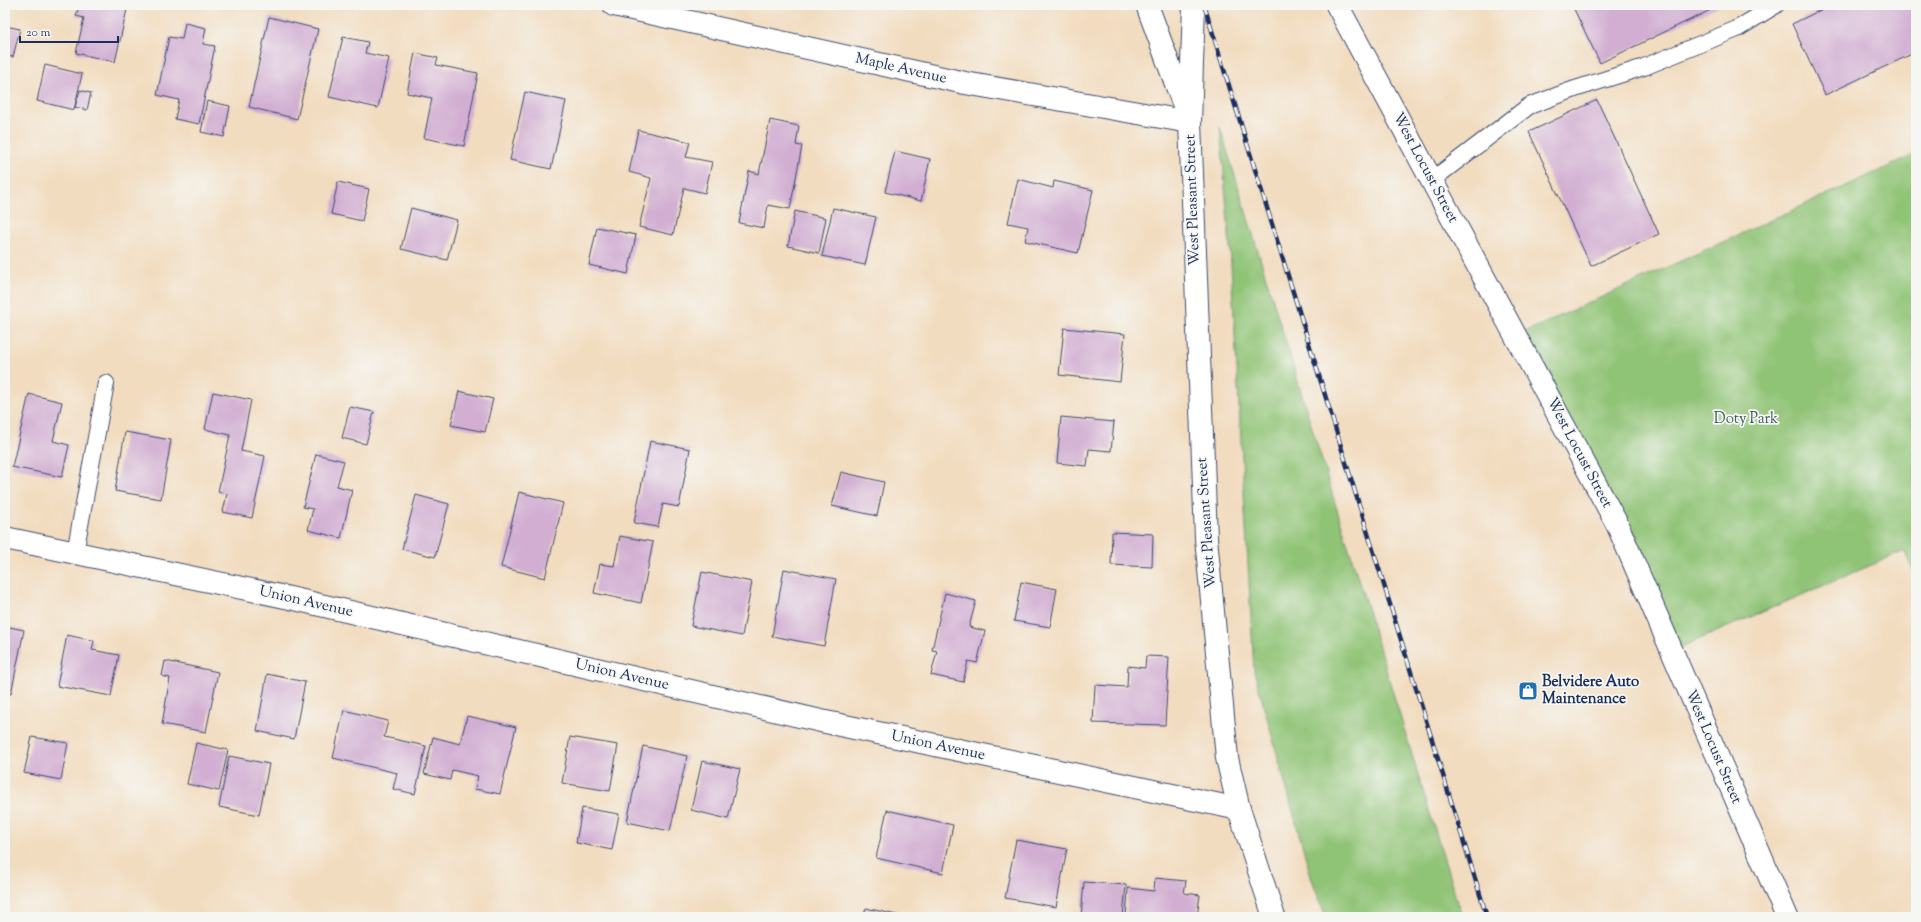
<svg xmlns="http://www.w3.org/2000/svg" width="1921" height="922" viewBox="0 0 1921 922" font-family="'Sorts Mill Goudy',serif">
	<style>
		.green { fill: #8fc374; stroke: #557969 }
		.building { fill: #d1aed2 }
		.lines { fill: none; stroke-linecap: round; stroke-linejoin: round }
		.lane-casing { stroke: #3b496d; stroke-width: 18 }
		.street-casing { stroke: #3b496d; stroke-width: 24 }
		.secondary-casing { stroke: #3b496d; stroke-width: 24 }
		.lane { stroke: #fff; stroke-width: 16 }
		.street { stroke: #fff; stroke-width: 22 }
		.secondary { stroke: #fff; stroke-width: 22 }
		.rail-casing { stroke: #1b2f5e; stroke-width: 4.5 }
		.rail { stroke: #f6f6f2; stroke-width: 3; stroke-dasharray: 9; stroke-linecap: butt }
		.labels { text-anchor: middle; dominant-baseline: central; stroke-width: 3.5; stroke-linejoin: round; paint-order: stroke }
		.street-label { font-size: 15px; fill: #1b2f5e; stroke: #f6f6f2 }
		.park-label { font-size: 15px; fill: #3e5b65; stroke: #f6f6f2 }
		.poi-label { font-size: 15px; font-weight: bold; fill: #1b2f5e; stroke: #f6f6f2; text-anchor: start }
	</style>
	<rect width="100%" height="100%" fill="#f6f6f2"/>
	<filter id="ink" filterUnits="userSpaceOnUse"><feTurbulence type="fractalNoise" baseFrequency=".025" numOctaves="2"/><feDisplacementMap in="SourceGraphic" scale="8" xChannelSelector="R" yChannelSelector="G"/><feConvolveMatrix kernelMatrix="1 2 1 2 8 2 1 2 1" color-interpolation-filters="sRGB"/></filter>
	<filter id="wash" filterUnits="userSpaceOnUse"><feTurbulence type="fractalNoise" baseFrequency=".012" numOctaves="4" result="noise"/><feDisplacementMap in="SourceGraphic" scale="16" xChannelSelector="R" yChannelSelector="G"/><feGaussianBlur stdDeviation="0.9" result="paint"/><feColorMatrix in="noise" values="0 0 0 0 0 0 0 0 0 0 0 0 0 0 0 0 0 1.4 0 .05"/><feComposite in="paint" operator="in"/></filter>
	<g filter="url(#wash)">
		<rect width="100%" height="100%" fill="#f2dcbf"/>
		<path class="green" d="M1220,127L1439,843L1462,917H1326L1311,877L1254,671L1230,247Z
			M1916,154V575L1904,551L1672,651L1516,336Z"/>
		<g id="blocks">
			<path class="building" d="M79,5H128L115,62L76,53L84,18L76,16Z
				M1572,5H1721L1600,63Z
				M1831,5H1916V52L1825,95L1792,24Z
				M269,17L318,29L297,119L249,107Z
				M185,23L206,28L203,44L215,46L199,124L175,119L179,100L157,95L169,37L182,39Z
				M5,26L20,29L13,57L5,56Z
				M343,37L368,42L365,53L389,58L378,108L329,97Z
				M415,53L438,58L436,65L478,73L464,146L424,138L432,98L407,93Z
				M45,65L82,74L74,110L37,101Z
				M80,90L91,93L87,110L75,107Z
				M525,92L566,101L551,169L510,160Z
				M1597,100L1659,234L1591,266L1529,132Z
				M207,101L230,106L224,137L201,132Z
				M770,120L799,126L796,145L802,146L790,209L768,205L764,228L739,223L749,171L759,174Z
				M638,130L690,142L686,157L712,162L705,193L684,188L673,235L639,227L651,178L629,172Z
				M895,151L930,159L921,201L885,192Z
				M1018,179L1053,188L1054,181L1093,190L1078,253L1025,241L1028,227L1008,223Z
				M338,182L369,189L362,221L331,214Z
				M411,208L457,220L447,260L401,249Z
				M833,208L876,217L865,265L822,256Z
				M795,211L826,218L819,253L788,246Z
				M597,227L636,235L628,274L589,265Z
				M5,325H8L6,338H5Z
				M1064,328L1125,334L1120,382L1059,375Z
				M459,391L493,399L485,432L451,425Z
				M213,392L251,400L241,451L265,456L252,518L223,512L227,494L218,492L230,435L205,429Z
				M29,394L62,402L53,441L69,445L62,477L12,467Z
				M350,407L374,412L366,444L342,438Z
				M1061,417L1114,422L1111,451L1089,449L1087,466L1057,463Z
				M125,432L171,440L161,499L115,491Z
				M650,441L690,449L679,507L663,504L658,527L634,523Z
				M316,454L344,461L337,486L352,490L341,538L308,530L313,509L303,507Z
				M841,472L884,482L877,516L832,506Z
				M519,492L563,503L545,578L501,567Z
				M416,495L449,504L435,557L402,549Z
				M1112,532L1153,534L1152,567L1111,565Z
				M620,536L653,542L641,603L594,593L600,564L614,566Z
				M784,569L836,579L824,646L772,636Z
				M702,572L752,582L742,636L691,626Z
				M1021,582L1057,589L1050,627L1014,621Z
				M945,593L976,601L969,627L985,631L977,663L968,661L963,682L931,675L937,651L932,650Z
				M5,626L24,630L11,694L5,693Z
				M67,635L94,641L92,650L119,655L111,696L57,686Z
				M1146,656L1169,657L1165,725L1093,723L1095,685L1127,687L1128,666L1145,668Z
				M165,661L218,672L206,732L162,724L170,678L162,676Z
				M267,674L305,682L294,739L257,731Z
				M344,710L388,721L384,737L426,746L415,794L393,789L397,773L333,758Z
				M467,716L516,727L500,794L475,789L478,776L452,770L450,780L424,774L433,737L460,744Z
				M32,737L68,743L61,780L24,773Z
				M570,737L618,745L610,791L562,783Z
				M196,743L228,750L219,791L187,784Z
				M643,746L687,756L670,831L627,822Z
				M229,756L269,764L259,815L219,807Z
				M702,761L740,769L728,819L691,810Z
				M582,808L619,814L612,850L576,843Z
				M887,810L953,825L943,873L876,858Z
				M1016,840L1067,849L1056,907L1005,898Z
				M1155,878L1186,881L1184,893L1200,895L1197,917H1126L1128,888L1154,891Z
				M1084,882L1126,885L1123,917H1081Z
				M866,908L901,916V917H863Z"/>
		</g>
	</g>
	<g filter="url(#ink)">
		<use href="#blocks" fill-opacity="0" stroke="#3b496d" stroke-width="1"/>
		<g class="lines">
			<defs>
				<path id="lane" d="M1432,180L1529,106L1575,89L1644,67L1737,29L1776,5
					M75,553L106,383"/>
				<path id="street" d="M614,5L965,83L1190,122L1147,5
					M5,538L290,598L821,721L1239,809"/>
				<path id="secondary" d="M1194,5L1190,122L1206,538L1227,758L1239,809L1274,917
					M1337,5L1617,524L1787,917"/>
			</defs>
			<use href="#lane" class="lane-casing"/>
			<use href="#street" class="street-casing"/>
			<use href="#secondary" class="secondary-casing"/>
			<use href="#lane" class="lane"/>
			<use href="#street" class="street"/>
			<use href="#secondary" class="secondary"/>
			<defs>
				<path id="rail" d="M1204,5L1487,917"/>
			</defs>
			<use href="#rail" class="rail-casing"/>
			<use href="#rail" class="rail"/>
		</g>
	</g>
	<defs>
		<symbol id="shop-square" viewBox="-11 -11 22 22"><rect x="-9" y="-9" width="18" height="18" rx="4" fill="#1f6fb2" stroke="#f6f6f2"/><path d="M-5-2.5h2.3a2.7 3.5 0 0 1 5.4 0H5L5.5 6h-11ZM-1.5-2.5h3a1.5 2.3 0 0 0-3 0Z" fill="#fff"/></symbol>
	</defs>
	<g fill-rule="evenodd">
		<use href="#shop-square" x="1517" y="680" width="22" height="22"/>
	</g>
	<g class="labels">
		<g class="street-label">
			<text transform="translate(901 69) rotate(13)">Maple Avenue</text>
			<text transform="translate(1425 168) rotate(62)">West Locust Street</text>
			<text transform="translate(1193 200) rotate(-92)">West Pleasant Street</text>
			<text transform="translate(1579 453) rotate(62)">West Locust Street</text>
			<text transform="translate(1207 523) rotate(-94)">West Pleasant Street</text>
			<text transform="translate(306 602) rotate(13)">Union Avenue</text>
			<text transform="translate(622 675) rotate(13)">Union Avenue</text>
			<text transform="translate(938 746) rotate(12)">Union Avenue</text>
			<text transform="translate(1713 747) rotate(67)">West Locust Street</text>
		</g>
		<g class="park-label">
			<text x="1746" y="419">Doty Park</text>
		</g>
		<g class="poi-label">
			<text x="1542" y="682">Belvidere Auto<tspan x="1542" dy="17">Maintenance</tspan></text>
		</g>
	</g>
	<rect width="1921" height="922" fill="none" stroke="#f6f6f2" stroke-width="20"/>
	<path d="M20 36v6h98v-6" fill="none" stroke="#1b2f5e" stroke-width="2"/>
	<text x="26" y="36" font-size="12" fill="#1b2f5e" stroke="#f6f6f2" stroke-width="3" paint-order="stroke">20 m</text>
</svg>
